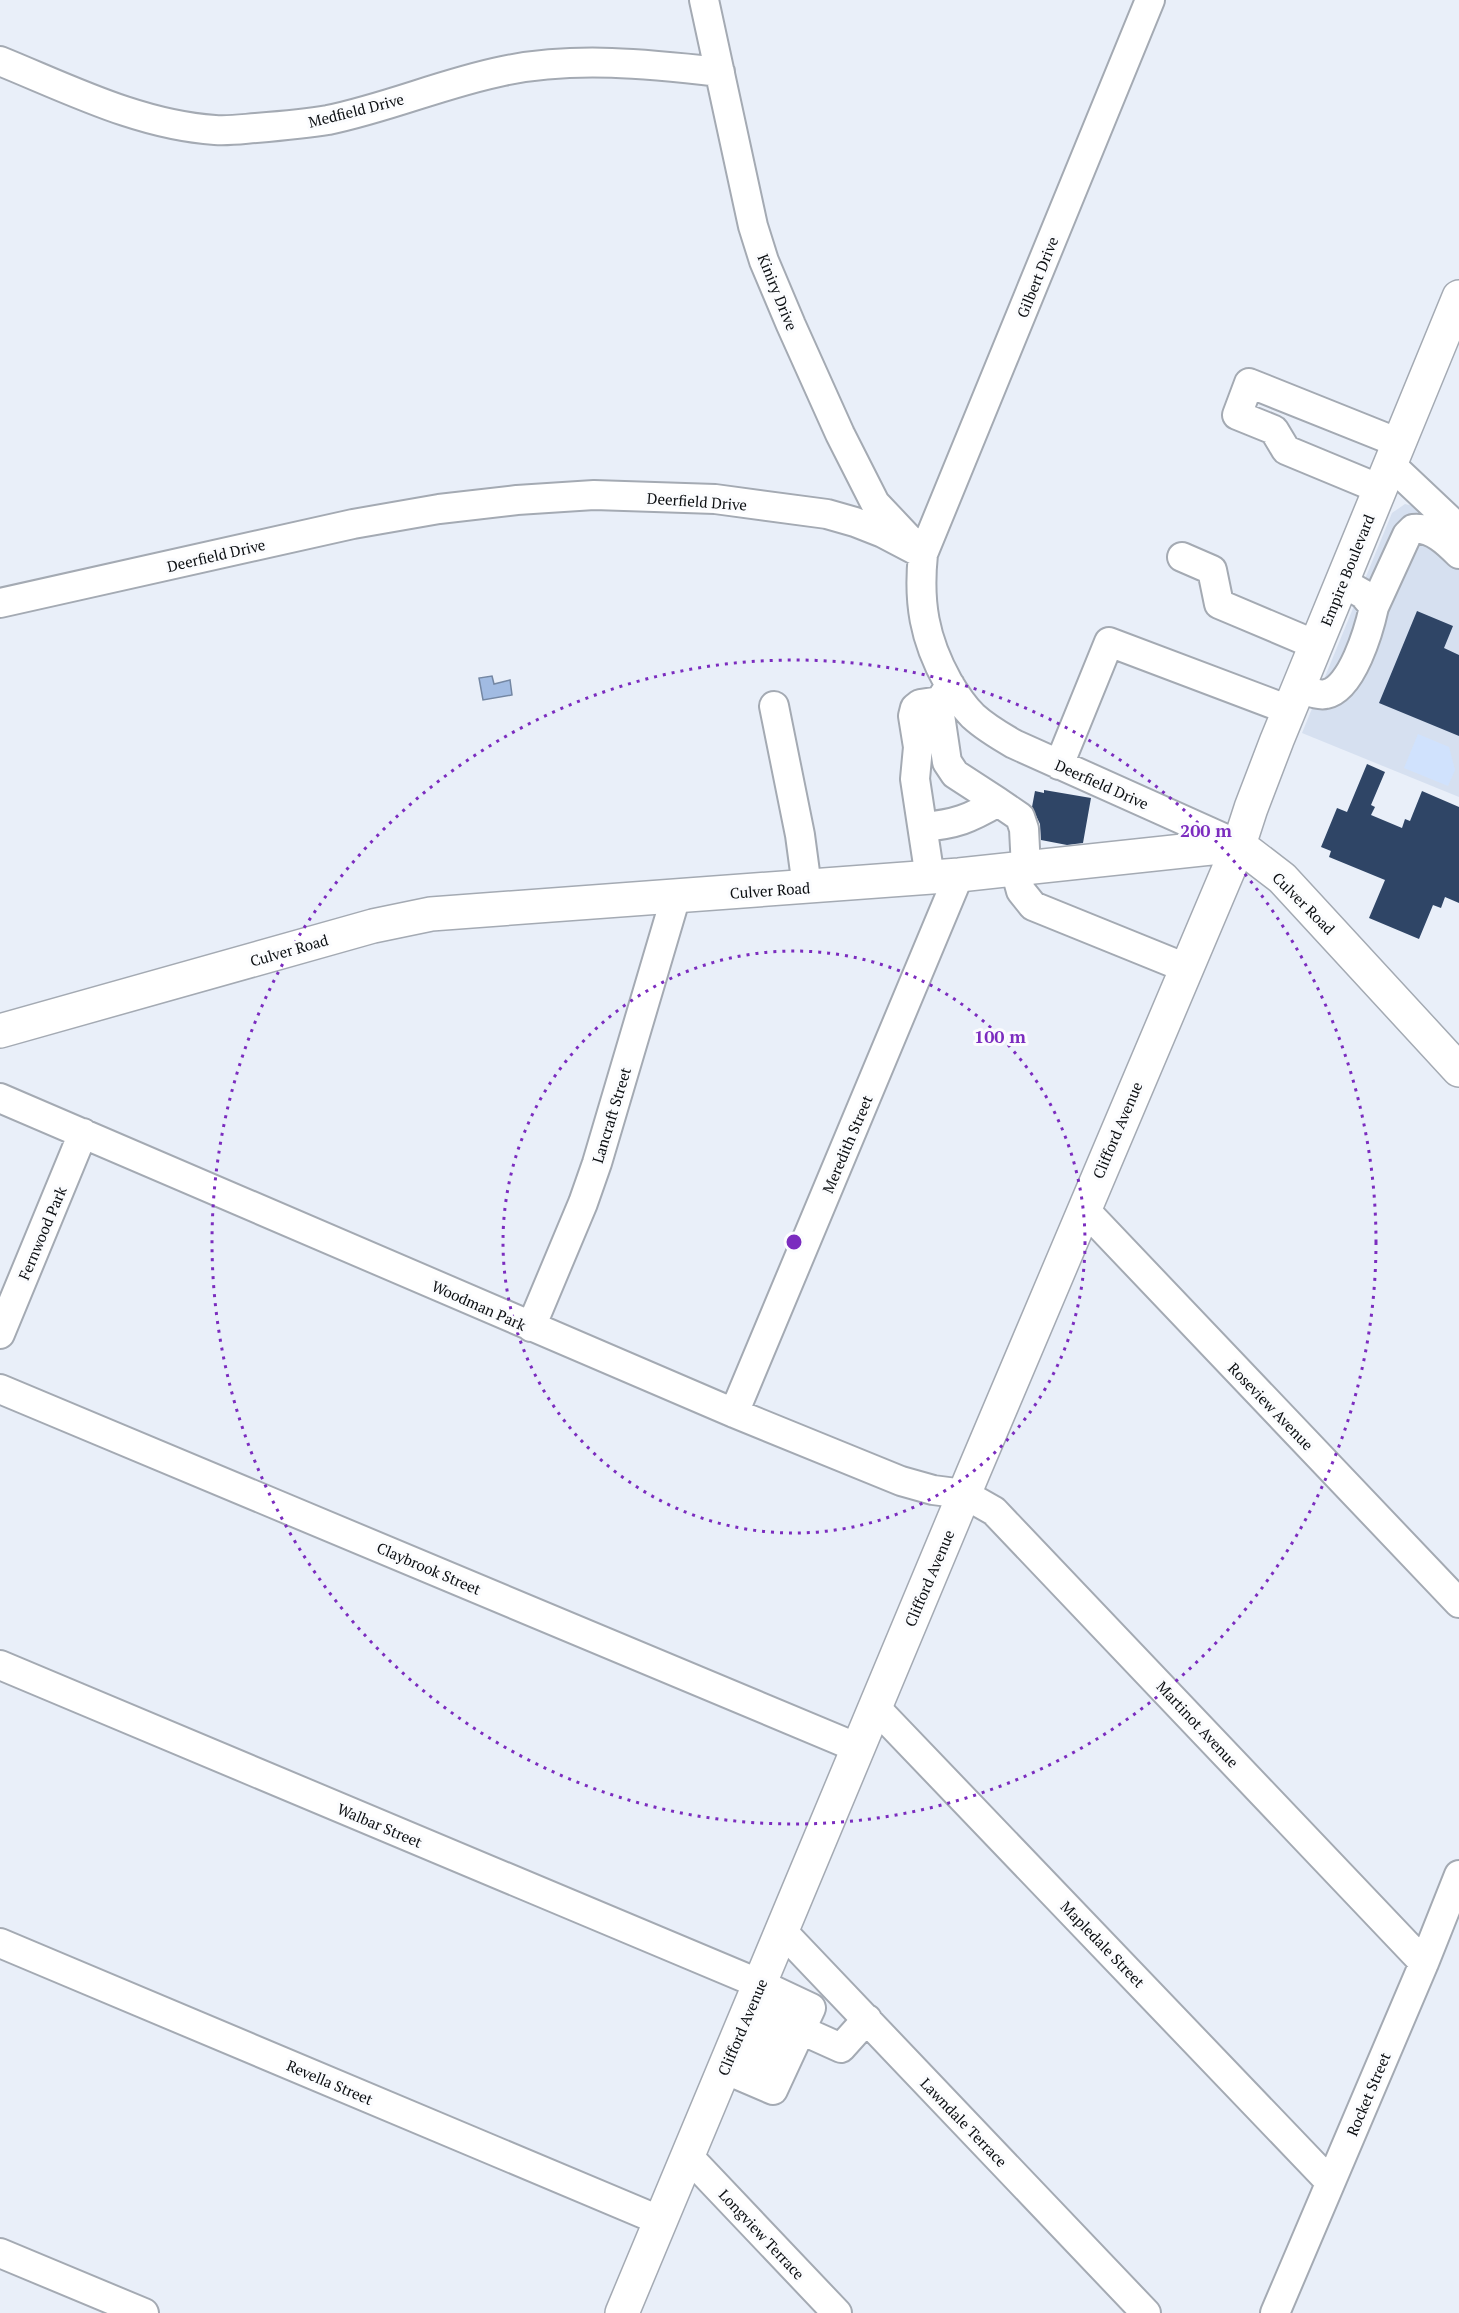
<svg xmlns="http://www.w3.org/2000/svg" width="1459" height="2313" viewBox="0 0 1459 2313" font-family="'PT Serif',serif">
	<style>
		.built { fill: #d6e0f0 }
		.green { fill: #d0e2fd }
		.water { fill: #a1bbe2; stroke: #7487a3; stroke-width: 1.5 }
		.building { fill: #2f4566 }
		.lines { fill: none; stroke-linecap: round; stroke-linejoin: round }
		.minor-casing { stroke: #a4aab3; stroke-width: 32 }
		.major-casing { stroke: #a4aab3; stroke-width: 36 }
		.minor { stroke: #fff; stroke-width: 28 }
		.major { stroke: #fff; stroke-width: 33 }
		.ring { fill: none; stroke: #7b2cbf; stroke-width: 3; stroke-dasharray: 3 6 }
		.labels { text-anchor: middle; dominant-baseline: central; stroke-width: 6; stroke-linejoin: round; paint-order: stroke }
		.street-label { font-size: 15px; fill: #0b0e11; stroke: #fbfcfe }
		.centre { fill: #7b2cbf; stroke: #fbfcfe; stroke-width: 3 }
		.ring-label { font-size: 18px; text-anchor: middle; font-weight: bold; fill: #7b2cbf; stroke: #fbfcfe; stroke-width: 6; stroke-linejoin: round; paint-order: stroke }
	</style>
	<rect width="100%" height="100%" fill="#e9eff9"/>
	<path class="built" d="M1405,504L1418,507L1459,548V797L1302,733L1392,513Z"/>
	<path class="green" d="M1418,734L1449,747L1455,770L1448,786L1404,768Z"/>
	<path class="water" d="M492,676L494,684L510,680L512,695L483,700L479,678Z"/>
	<path class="building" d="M1417,611L1453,626L1444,648L1459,655V736L1379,703Z
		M1367,764L1385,772L1371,805L1375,807L1371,815L1402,828L1405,819L1410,821L1422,791L1459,807V903L1445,897L1441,908L1433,905L1419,939L1369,918L1385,880L1329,857L1331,851L1321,847L1337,808L1347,812Z
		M1044,790L1091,798L1083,843L1067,845L1041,840L1040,824L1032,807L1035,791L1044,793Z"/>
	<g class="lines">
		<defs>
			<path id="minor" d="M704,0L753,226L764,261L791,325L840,434L875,503L909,539
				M1150,0L923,554C918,602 924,639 948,682C955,694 963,706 973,716C985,727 1000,736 1014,744L1239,845
				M0,61C69,89 139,125 215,130C229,131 243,129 256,128C280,126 304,124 328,120C387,108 444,83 503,71C574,56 649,64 720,72
				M1390,464L1459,529
				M1380,489L1286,450L1274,430L1237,415L1249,383L1399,443
				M1182,557L1212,570L1219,604L1316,645
				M0,603L353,524L439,509L517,500L594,495L715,499L827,514L855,522L883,533L923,554
				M1374,607L1407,535L1413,529C1432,527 1447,542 1459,554
				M950,685L940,701V715L947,762L955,774L998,802
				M1298,688C1306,690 1318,696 1326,694C1352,689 1369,630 1374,607L1363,594L1342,582
				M774,706L800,835L807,887
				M1059,765L1109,642L1289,710
				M923,827C956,824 969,819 998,802L1020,817L1024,829L1026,868
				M1015,869L1021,891L1033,906L1186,968
				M930,878L915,779L918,747L913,716L915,708L920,704L940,701
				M0,1098L734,1413L901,1481L933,1490L964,1494L994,1511L1424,1963
				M1084,1209L1459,1603
				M531,1327L583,1203L597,1163L676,896
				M0,1334L83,1133
				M0,1389L858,1748
				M734,1413L959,875
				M0,1665L760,1984L811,2008L773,2090L724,2069
				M875,1707L1330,2182
				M782,1931L1146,2313
				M0,1943L661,2221
				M801,2030L841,2048L867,2019
				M748,2079L786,1997
				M688,2156L837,2313
				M0,2253L144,2313
				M1275,2313L1424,1963L1459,1875"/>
			<path id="major" d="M0,1031L373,926L431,914L959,875L1239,845L1282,878L1459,1070
				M622,2313L973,1473L1239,845L1251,808L1277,740L1459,297"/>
		</defs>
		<use href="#minor" class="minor-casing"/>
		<use href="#major" class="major-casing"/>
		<use href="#minor" class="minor"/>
		<use href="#major" class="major"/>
	</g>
	<g class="ring">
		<circle cx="794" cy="1242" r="291"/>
		<circle cx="794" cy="1242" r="582"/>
	</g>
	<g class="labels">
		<g class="street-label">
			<text transform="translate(356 110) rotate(-14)">Medfield Drive</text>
			<text transform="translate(1037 277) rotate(-68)">Gilbert Drive</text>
			<text transform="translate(778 292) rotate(68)">Kiniry Drive</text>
			<text transform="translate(697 501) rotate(4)">Deerfield Drive</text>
			<text transform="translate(216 555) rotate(-13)">Deerfield Drive</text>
			<text transform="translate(1347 570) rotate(-68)">Empire Boulevard</text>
			<text transform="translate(1102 784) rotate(24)">Deerfield Drive</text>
			<text transform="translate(770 890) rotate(-4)">Culver Road</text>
			<text transform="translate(1304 903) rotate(45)">Culver Road</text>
			<text transform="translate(289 950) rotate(-16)">Culver Road</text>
			<text transform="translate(611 1115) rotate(-73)">Lancraft Street</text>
			<text transform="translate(1117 1130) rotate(-67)">Clifford Avenue</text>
			<text transform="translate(847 1144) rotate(-67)">Meredith Street</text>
			<text transform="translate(42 1233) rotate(-67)">Fernwood Park</text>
			<text transform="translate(479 1305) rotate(24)">Woodman Park</text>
			<text transform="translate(1271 1406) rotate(46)">Roseview Avenue</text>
			<text transform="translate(429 1568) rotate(23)">Claybrook Street</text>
			<text transform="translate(929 1578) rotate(-67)">Clifford Avenue</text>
			<text transform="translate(1198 1724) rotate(47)">Martinot Avenue</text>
			<text transform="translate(380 1825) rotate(23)">Walbar Street</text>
			<text transform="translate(1103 1944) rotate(46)">Mapledale Street</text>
			<text transform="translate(742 2027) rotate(-67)">Clifford Avenue</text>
			<text transform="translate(330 2082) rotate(23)">Revella Street</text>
			<text transform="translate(1368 2094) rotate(-67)">Rocket Street</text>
			<text transform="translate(964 2122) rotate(46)">Lawndale Terrace</text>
			<text transform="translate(762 2234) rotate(47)">Longview Terrace</text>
		</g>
	</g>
	<circle cx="794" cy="1242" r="9" class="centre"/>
	<g class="ring-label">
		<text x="1206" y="837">200 m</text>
		<text x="1000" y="1043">100 m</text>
	</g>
</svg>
